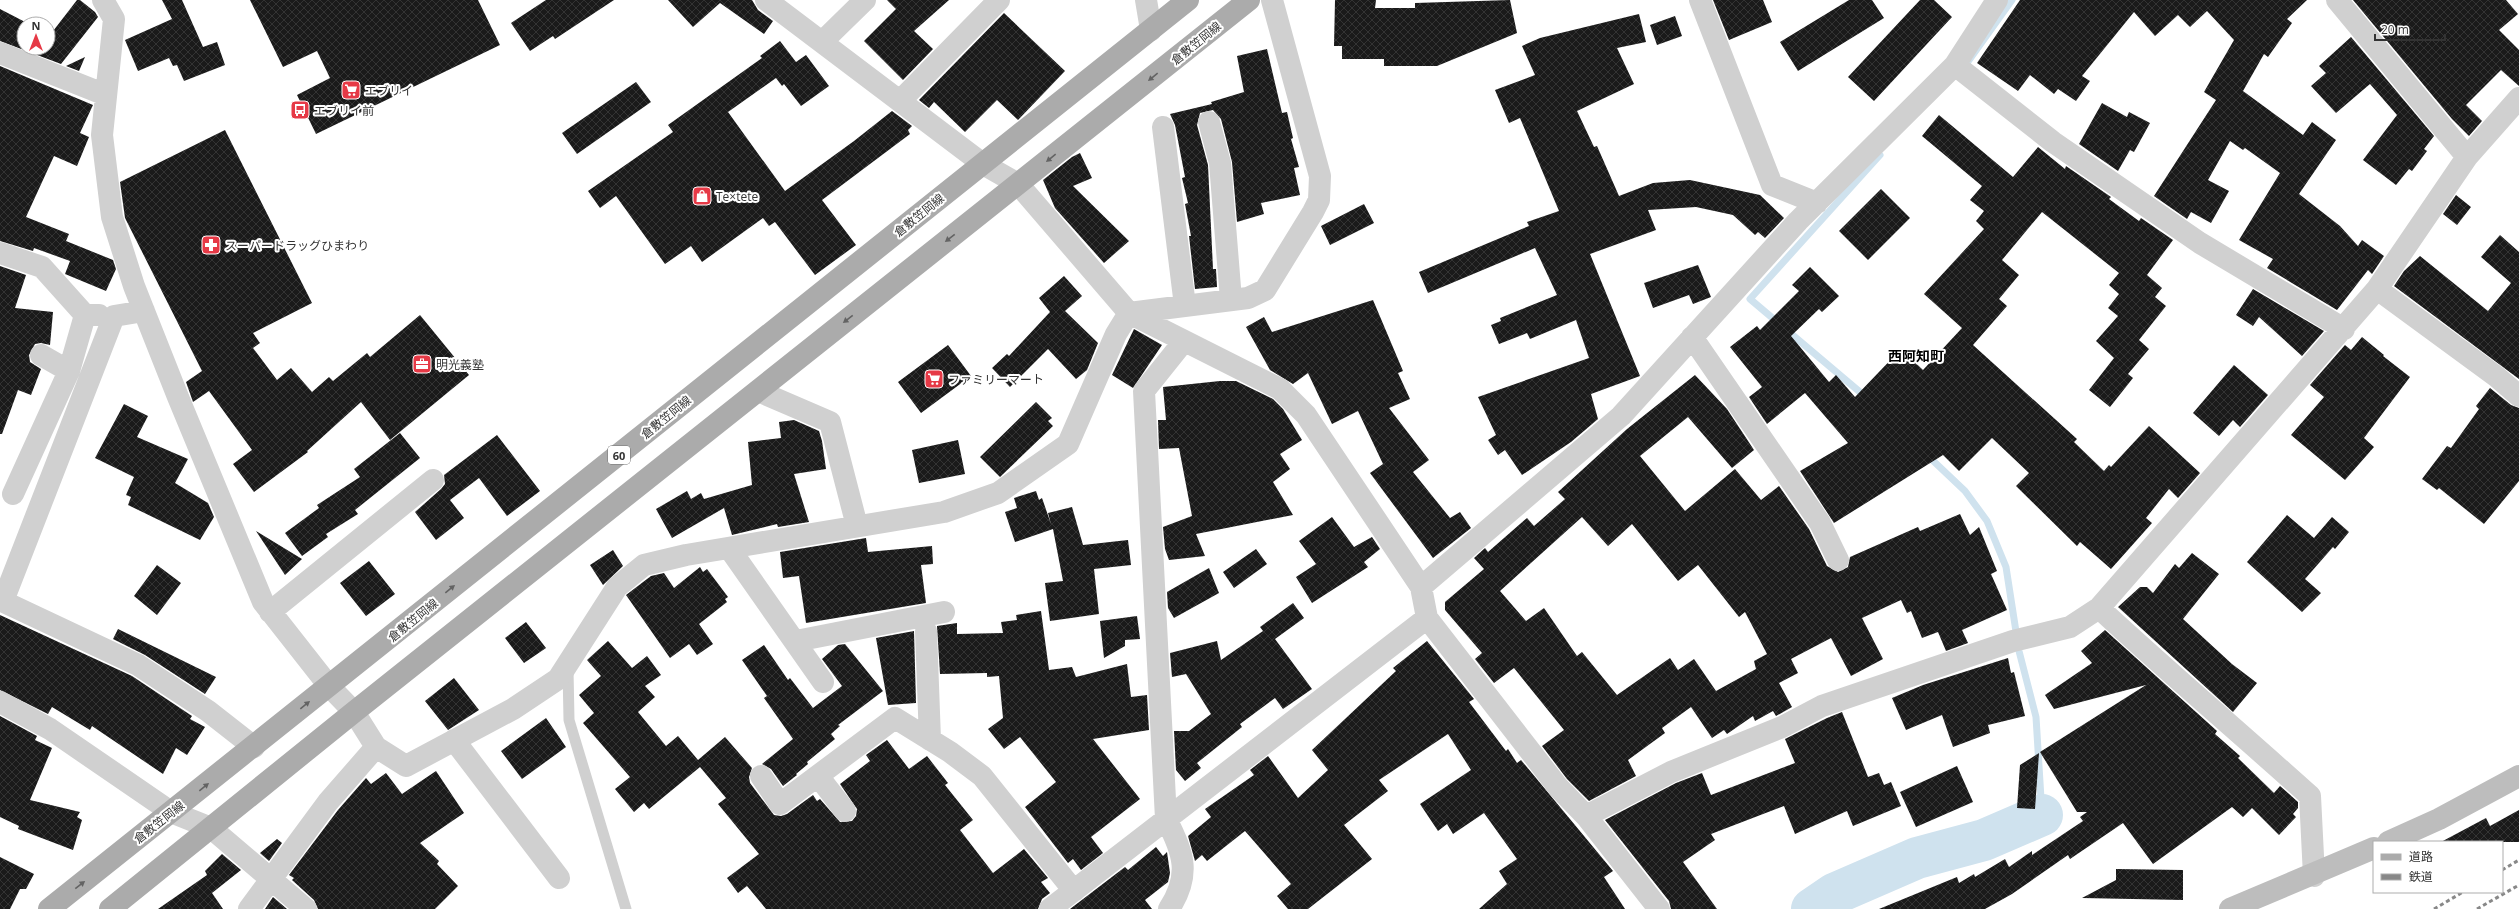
<svg xmlns="http://www.w3.org/2000/svg" width="2519" height="909" viewBox="0 0 2519 909" font-family="'Open Sans','Noto Sans JP',sans-serif">
	<style>
		.lines { fill: none; stroke-linecap: round; stroke-linejoin: round }
		.stream { stroke: #cfe2ee; stroke-width: 7 }
		.river { stroke: #cfe2ee; stroke-width: 42 }
		.building { fill: url(#building-cross-hatch); fill-rule: evenodd }
		.service { stroke: #d0d0d0; stroke-width: 11 }
		.minor { stroke: #d0d0d0; stroke-width: 22 }
		.secondary { stroke: #bdbdbd; stroke-width: 22 }
		.primary { stroke: #ababab; stroke-width: 22 }
		.rail { stroke: #888; stroke-width: 3; stroke-dasharray: 4 3; stroke-linecap: butt }
		.oneway { fill: #636363 }
		.labels { text-anchor: middle; dominant-baseline: central; stroke-width: 4; stroke-linejoin: round; paint-order: stroke }
		.shield { fill: #fff; stroke: #707070; stroke-width: 1 }
		.shield-label { font-size: 11px; font-weight: bold; fill: #333 }
		.street-label { font-size: 12px; fill: #333; stroke: #fff }
		.poi-label { font-size: 12px; fill: #333; stroke: #fff; text-anchor: start }
		.quarter-label { font-size: 14px; font-weight: bold; fill: #000; stroke: #fff }
	</style>
	<defs>
		<pattern id="building-cross-hatch" width="8" height="8" patternUnits="userSpaceOnUse"><rect width="8" height="8" fill="#1a1a1a"/><path d="M0 0l8 8M0 8l8-8" fill="none" stroke="#333"/></pattern>
	</defs>
	<rect width="100%" height="100%" fill="#fff"/>
	<g class="lines">
		<path class="stream" d="M1967,63L2012,0
			M1867,398L1750,299L1880,155
			M1927,455L1965,491L1987,521L2006,567L2019,651L2036,717L2042,815"/>
		<path class="river" d="M1812,909L1834,894L1917,858L1984,840L2042,815"/>
	</g>
	<path class="building" d="M77,0H80L95,12L98,17L61,64L0,41V9L29,24H24V48H48V34L50,35Z
		M162,0H182L203,47L217,42L225,65L184,81L177,65L173,66L169,58L138,71L125,40L172,19Z
		M250,0H478L500,45L316,134L297,95L330,78L317,51L283,67Z
		M546,0H614L555,39L553,36L530,51L511,23Z
		M668,0H752L758,10L773,21L764,34L720,3L693,27Z
		M887,0H949L914,31L933,49L903,80L864,41L896,9Z
		M1335,0H1376L1375,8H1415V3L1510,0L1517,33L1437,66H1384V59H1342V46H1334Z
		M1713,0H1763L1772,22L1729,40Z
		M1849,0H1872L1884,18L1798,71L1780,42Z
		M1920,0H1934L1952,17L1874,101L1848,77Z
		M2020,0H2307L2287,19L2292,23L2268,57L2264,54L2243,91L2303,135L2312,122L2336,140L2299,194L2340,226L2358,246L2362,240L2384,256L2372,274L2368,270L2337,310L2267,268L2273,259L2239,240L2280,173L2245,148L2243,150L2230,141L2208,180L2229,191L2211,223L2191,212L2187,219L2154,196L2216,100L2204,92L2234,40L2207,11L2190,27L2178,15L2155,36L2134,12L2082,76L2090,81L2076,101L2058,89L2054,94L2030,75L2018,91L1977,63Z
		M2353,0H2506L2518,14L2499,30L2519,50V86L2501,70L2466,105L2482,121L2469,136L2452,119Z
		M1004,13L1065,71L1018,120L997,100L965,132L934,102L929,108L919,100Z
		M1639,14L1646,42L1617,48L1634,84L1577,111L1594,147L1597,146L1619,196L1653,183L1690,180L1760,195L1784,218L1765,238L1758,232L1755,235L1733,215L1696,207L1648,210L1656,230L1590,254L1640,376L1591,394L1598,419L1571,442L1522,475L1505,450L1498,455L1488,440L1496,435L1478,397L1589,358L1576,320L1530,339L1527,333L1499,344L1491,325L1501,321L1500,318L1557,295L1535,248L1428,293L1419,272L1529,226L1527,222L1559,211L1520,118L1509,123L1495,90L1535,75L1522,46L1540,38Z
		M1675,16L1682,36L1657,45L1650,25Z
		M2351,37L2434,136L2424,149L2427,151L2412,171L2409,169L2396,185L2363,160L2397,115L2370,84L2336,113L2311,86L2326,73L2319,66Z
		M780,41L796,62L806,55L829,86L801,106L784,84L782,86L776,78L728,112L785,191L854,141L892,111L912,126L908,130L910,134L822,200L856,245L815,275L775,222L769,226L763,218L702,262L691,246L665,264L616,196L600,208L588,191L673,132L668,125L762,58L760,56Z
		M1267,49L1282,113L1287,112L1293,138L1291,139L1299,167L1294,168L1300,195L1261,203L1264,214L1237,222L1232,162L1221,119L1213,110L1200,113L1197,125L1208,165L1213,269H1216L1217,287L1195,289L1189,236H1191L1185,204L1188,203L1182,178L1185,177L1175,125L1170,114L1212,104L1211,102L1244,92L1237,56Z
		M85,57L79,71L66,66Z
		M0,66L93,105L80,133L89,137L77,166L54,156L26,217L69,234L66,241L113,260L116,269L106,291L65,274L70,261L34,248L33,251L0,241Z
		M636,82L651,102L577,154L562,133Z
		M2102,103L2127,117L2129,112L2150,123L2134,152L2130,150L2118,171L2079,144Z
		M1939,115L2013,177L2038,147L2065,169L2066,166L2111,197L2109,199L2139,221L2141,218L2173,240L2147,275L2162,288L2155,297L2166,306L2139,340L2149,349L2128,374L2133,378L2110,407L2089,390L2114,358L2096,341L2118,316L2108,308L2119,294L2109,285L2119,273L2042,212L2002,260L2019,275L1999,299L2007,306L1973,345L2077,439L2074,442L2104,471L2109,465L2111,467L2149,426L2200,473L2178,498L2169,489L2146,518L2152,523L2111,569L2080,542L2077,546L2016,486L2029,473L1992,438L1959,471L1943,455L1834,523L1800,471L1848,443L1805,393L1767,424L1749,397L1762,387L1730,347L1757,326L1760,330L1799,291L1792,285L1810,267L1839,296L1822,312L1819,309L1791,336L1829,382L1836,375L1855,397L1901,349L1923,370L1962,328L1924,294L1984,229L1976,221L1984,211L1970,200L1982,186L1922,136Z
		M225,130L312,303L253,333L260,343L253,348L277,380L291,368L312,392L329,377L333,381L367,353L370,357L420,315L469,375L390,440L361,402L307,451L308,452L254,492L233,464L252,450L209,391L193,402L186,382L202,371L125,218L120,182Z
		M1080,153L1092,178L1073,186L1129,241L1104,263L1055,208L1043,180L1072,157Z
		M1881,189L1910,218L1868,260L1839,231Z
		M2456,195L2471,207L2457,225L2443,214Z
		M1364,204L1374,223L1330,245L1321,226Z
		M2500,235L2519,252V379L2394,286L2404,271L2420,256L2488,311L2511,283L2481,257Z
		M1698,265L1711,297L1693,304L1689,295L1653,308L1644,283Z
		M0,266L26,275L15,308L53,312L50,345L41,343L35,344L29,355L30,362L41,369L31,395L18,390L2,434H0Z
		M1064,276L1082,296L1065,311L1098,343L1087,370L1076,379L1048,349L1010,387L992,368L1007,354L1009,356L1050,312L1039,298Z
		M2253,289L2324,331L2302,356L2259,317L2253,326L2236,315Z
		M1373,300L1403,371L1398,373L1410,399L1389,408L1429,460L1413,472L1450,518L1460,512L1471,528L1433,558L1370,473L1383,464L1358,411L1332,424L1308,373L1293,384L1270,370L1246,327L1264,317L1272,332Z
		M1134,329L1162,345L1133,388L1112,375Z
		M2362,337L2384,355L2383,356L2410,377L2364,438L2374,447L2345,480L2291,435L2324,397L2310,385L2345,345L2351,350Z
		M948,345L971,376L921,413L898,382Z
		M2234,365L2268,395L2240,427L2233,420L2219,436L2193,413Z
		M1695,375L1727,409L1754,450L1732,468L1688,417L1640,456L1685,511L1735,469L1761,500L1779,486L1809,529L1827,566L1838,572L1848,567L1850,557L1918,527L1920,531L1960,514L1970,535L1979,527L1997,571L1991,574L2007,610L1962,630L1968,643L1946,651L1938,632L1922,638L1911,611L1907,613L1901,600L1862,618L1883,659L1851,676L1831,638L1791,659L1798,673L1779,683L1792,707L1776,716L1773,711L1755,721L1753,716L1727,734L1724,730L1712,738L1691,707L1662,728L1665,733L1628,760L1636,776L1589,801L1567,779L1542,746L1564,730L1514,668L1494,683L1475,659L1482,653L1445,610V602L1484,569L1474,558L1485,548L1488,552L1527,518L1534,526L1565,499L1558,492L1627,429ZM1582,517L1608,546L1632,524L1678,581L1698,565L1739,617L1745,612L1767,654L1754,661L1756,669L1716,691L1694,659L1678,670L1670,658L1617,695L1582,652L1577,656L1544,608L1526,621L1500,591Z
		M1220,381H1236L1273,399L1283,409L1302,440L1280,454L1290,469L1273,482L1293,515L1196,534L1205,556L1169,560L1165,549L1163,527L1192,516L1179,448L1159,449L1158,420H1166L1163,387Z
		M2490,388L2511,405L2519,408V481L2484,524L2439,488L2437,490L2422,479L2447,446L2451,448L2479,409L2476,406Z
		M1036,402L1052,418L1048,421L1053,426L1000,477L980,457Z
		M124,404L148,416L137,437L188,459L175,483L208,503L214,517L200,540L128,505L131,497L126,495L134,477L95,458Z
		M794,420L819,431L822,441L826,469L794,474L809,522L778,527L777,524L732,535L724,508L672,538L656,509L687,491L691,499L701,493L704,499L752,485L748,442L781,438L779,422Z
		M400,433L420,458L355,510L358,514L326,534L328,537L302,556L285,533L319,508L317,505L360,477L354,469Z
		M497,435L540,491L507,516L479,478L450,500L464,518L436,540L415,512L441,489L445,484L444,475Z
		M958,440L965,474L919,483L912,450Z
		M1036,491L1039,500L1042,498L1051,524L1048,513L1072,507L1083,545L1128,540L1131,565L1094,569L1099,614L1050,621L1045,583L1063,581L1053,529L1015,542L1005,512L1017,508L1014,498Z
		M2287,515L2314,538L2332,517L2349,532L2335,549L2333,547L2305,579L2321,593L2302,612L2247,562Z
		M1332,517L1354,547L1372,537L1380,549L1364,562L1368,567L1312,603L1296,577L1316,564L1299,541Z
		M256,531L302,559L285,575Z
		M866,538L868,552L932,546L933,564L921,565L926,603L806,623L799,576L783,578L780,552Z
		M1256,549L1267,564L1234,588L1223,572Z
		M613,550L623,566L603,585L590,565Z
		M2192,553L2219,574L2183,619L2232,664L2257,683L2233,712L2118,607L2140,587H2147L2153,593L2175,564L2179,568Z
		M369,561L395,594L366,616L340,583Z
		M157,565L181,583L157,615L134,596Z
		M700,567L703,572L707,569L728,597L725,599L727,602L699,624L713,644L697,655L689,644L670,658L626,595L651,576L664,573L674,588Z
		M1209,568L1219,593L1174,618L1168,608L1167,592Z
		M1293,603L1304,618L1275,639L1312,689L1283,709L1275,698L1240,724L1242,727L1197,763L1201,768L1185,781L1176,770L1174,731H1189L1211,714L1186,674L1172,677L1170,653L1217,641L1221,660L1263,631L1260,627Z
		M1041,611L1049,670L1072,667L1076,677L1127,664L1131,697L1147,695L1149,730L1093,739L1140,799L1091,837L1103,853L1081,870L1073,859L1068,863L1025,807L1056,782L1020,737L1004,749L988,729L1003,718L999,676L987,677V673L940,674L937,626L957,623V634L1003,633L1001,622L1017,620L1016,615Z
		M0,615L132,676L192,716L190,719L205,727L187,755L176,748L163,774L92,726L90,730L52,707L48,714L0,690Z
		M1137,616L1140,639L1125,640V646L1104,658L1100,621Z
		M526,622L546,648L524,663L505,638Z
		M118,629L216,677L205,694L145,655L113,639Z
		M2105,630L2217,731L2215,734L2240,756L2238,758L2274,793L2280,786L2298,802V808L2293,814L2296,817L2279,835L2252,808L2243,817L2232,807L2153,864L2123,823L2070,859L2068,855L2012,894L1985,909H1879L1957,877L1959,883L1974,874L1975,877L2005,859L2009,867L2032,851V855L2083,821L2080,817L2087,812H2077L2040,752L2146,685L2054,709L2045,695L2092,663L2081,651Z
		M914,631L916,703L888,705L876,638Z
		M608,641L632,668L647,656L661,675L645,686L655,697L638,712L666,746L678,736L698,760L725,737L752,768L749,777L750,783L774,815L781,816L787,814L813,795L817,801L820,799L840,822L852,821L856,816L857,809L840,784L870,761L866,755L887,740L909,769L927,756L948,783L945,785L973,820L960,830L993,873L1024,849L1048,878L1041,882L1050,893L1042,899L1038,909H766L747,886L738,893L727,878L759,854L718,804L726,798L700,767L649,809L644,803L634,812L615,789L630,777L583,723L594,713L579,695L601,676L587,660Z
		M1427,641L1474,699L1469,702L1506,751L1508,749L1517,763L1521,760L1613,871L1604,877L1625,909H1479L1507,884L1499,871L1517,859L1484,813L1453,834L1447,824L1438,831L1420,804L1471,770L1448,734L1379,780L1388,791L1344,825L1372,859L1308,909H1288L1277,896L1291,884L1245,831L1207,861L1202,855L1195,861L1188,836L1211,817L1205,809L1254,775L1250,770L1268,756L1298,798L1328,770L1312,750L1396,671L1393,668Z
		M845,644L883,691L838,725L840,726L831,734L835,739L807,762L808,764L796,774L797,775L783,786L771,769L762,764L793,739L764,698L767,696L742,660L764,645L788,680L790,678L813,708L842,686L822,659L838,645Z
		M2008,658L2011,673L2014,672L2025,716L1988,725L1990,733L1953,747L1942,715L1906,730L1892,698L1923,685Z
		M454,678L479,710L448,730L425,701Z
		M1842,712L1868,777L1879,773L1884,785L1891,782L1901,806L1853,826L1847,811L1795,834L1784,806L1711,834L1715,840L1683,862L1717,909H1671L1669,901L1605,820L1676,783L1702,773L1711,795L1795,763L1785,739L1827,718Z
		M0,716L37,736L35,740L52,748L30,800L80,812L77,817L82,820L73,850L18,829L19,826L0,817Z
		M546,718L566,747L522,779L501,751Z
		M2039,753L2035,809L2017,808L2020,765Z
		M1957,766L1973,802L1916,827L1900,792Z
		M436,771L464,813L420,843L439,861L437,864L458,886L435,909H318L314,900L292,880L294,878L289,875L338,810L366,778L371,784L386,773L402,794Z
		M2519,810V842H2441L2486,818L2490,826Z
		M277,839L282,843L269,861L260,853Z
		M1156,847L1163,856L1167,852L1170,873L1168,882L1145,900L1152,909H1070L1125,867L1128,870Z
		M222,854L241,870L212,893L223,909H158L207,875L205,871Z
		M0,857L34,874L26,889H20L10,909H0Z
		M2116,869L2183,870V900L2082,898L2116,880Z
		M273,897L287,909H265Z"/>
	<g class="lines">
		<path class="service" d="M568,669L569,720L626,909"/>
		<path class="minor" d="M103,0L114,19L102,135L112,217L134,286L178,397L263,602L329,686L354,712L376,747L406,766L513,709L558,679L617,587L644,565L686,555L944,512L998,493L1068,444L1116,334L1129,313
			M766,0L983,164L1018,184L1129,313L1280,389L1306,415L1421,587L1427,618L1558,787L1586,816L1659,909
			M1146,0L1151,30
			M1700,0L1772,185L1817,203
			M2337,0L2467,157
			M822,42L865,0
			M0,53L106,95
			M1955,65L2053,142L2200,243L2344,329
			M900,101L999,0
			M1209,122L1220,163L1231,300
			M1163,127L1185,306
			M0,253L42,267L85,315H99
			M2377,289L2497,377L2519,396
			M1129,313L1248,298L1265,290L1313,212L1319,200L1320,176L1272,0
			M1692,337L1820,523L1838,560
			M41,355L69,371
			M758,391L830,422L857,526
			M13,494L69,371L85,315
			M729,548L823,682
			M1421,587L1621,416L1798,221L1955,65L1997,0
			M0,600L138,665L208,711L254,747
			M3,601L114,316L144,311
			M2099,608C2168,672 2240,733 2310,796L2314,876
			M270,612L433,480
			M926,631L930,740
			M796,641L944,612
			M0,702L50,729L171,812L211,828L306,909
			M454,740L559,878
			M761,776L780,804L895,718L950,752L982,776L1074,891
			M818,776L845,811
			M1586,816L1671,772L1782,727L1822,706L2013,641L2070,627L2099,608L2377,289L2467,157L2519,98
			M249,909L328,802L376,747
			M1050,909L1427,618
			M1169,909C1191,875 1184,853 1166,819L1144,391L1184,341"/>
		<path class="secondary" d="M2388,842L2439,819L2519,776
			M2230,909L2374,848"/>
		<path class="primary" d="M49,909L1188,0
			M110,909L354,712L1249,0"/>
		<path class="rail" d="M2502,870L2519,860
			M2434,909L2463,892
			M2477,909L2519,885"/>
	</g>
	<defs><path id="oneway-solid" d="M-6-.8H1V-3.2L6.5 0L1 3.2V.8H-6Z"/></defs>
	<g class="oneway">
		<use href="#oneway-solid" transform="translate(1153 77) rotate(141)"/>
		<use href="#oneway-solid" transform="translate(1051 158) rotate(141)"/>
		<use href="#oneway-solid" transform="translate(950 238) rotate(142)"/>
		<use href="#oneway-solid" transform="translate(848 319) rotate(142)"/>
		<use href="#oneway-solid" transform="translate(450 589) rotate(-39)"/>
		<use href="#oneway-solid" transform="translate(305 705) rotate(-39)"/>
		<use href="#oneway-solid" transform="translate(204 787) rotate(-39)"/>
		<use href="#oneway-solid" transform="translate(80 885) rotate(-38)"/>
	</g>
	<defs>
		<symbol id="supermarket-square" viewBox="-11 -11 22 22"><rect x="-9" y="-9" width="18" height="18" rx="4" fill="#e63946" stroke="#fff"/><path d="M-6-5.5h2.5l.6 2H6L4.5 2H-2.5L-4.4-4H-6ZM-1.5 3.2a1.3 1.3 0 1 0 .1 0ZM3 3.2a1.3 1.3 0 1 0 .1 0Z" fill="#fff"/></symbol>
		<symbol id="bus-square" viewBox="-11 -11 22 22"><rect x="-9" y="-9" width="18" height="18" rx="4" fill="#e63946" stroke="#fff"/><path d="M-5-6H5V4H4V6H2V4H-2V6H-4V4H-5ZM-3.5-4V0h7V-4ZM-3.5 1.2v1.5H-2V1.2ZM2 1.2v1.5H3.5V1.2Z" fill="#fff"/></symbol>
		<symbol id="shop-square" viewBox="-11 -11 22 22"><rect x="-9" y="-9" width="18" height="18" rx="4" fill="#e63946" stroke="#fff"/><path d="M-5-2.5h2.3a2.7 3.5 0 0 1 5.4 0H5L5.5 6h-11ZM-1.5-2.5h3a1.5 2.3 0 0 0-3 0Z" fill="#fff"/></symbol>
		<symbol id="pharmacy-square" viewBox="-11 -11 22 22"><rect x="-9" y="-9" width="18" height="18" rx="4" fill="#e63946" stroke="#fff"/><path d="M-2-6h4v4h4v4h-4v4h-4v-4h-4v-4h4Z" fill="#fff"/></symbol>
		<symbol id="office-square" viewBox="-11 -11 22 22"><rect x="-9" y="-9" width="18" height="18" rx="4" fill="#e63946" stroke="#fff"/><path d="M-6-3h4V-5.5h4V-3h4V5H-6ZM-1-4.5V-3h2v-1.5ZM-6 0V1H6V0Z" fill="#fff"/></symbol>
	</defs>
	<g fill-rule="evenodd">
		<use href="#supermarket-square" x="340" y="79" width="22" height="22"/>
		<use href="#bus-square" x="289" y="99" width="22" height="22"/>
		<use href="#shop-square" x="691" y="185" width="22" height="22"/>
		<use href="#pharmacy-square" x="200" y="234" width="22" height="22"/>
		<use href="#office-square" x="411" y="353" width="22" height="22"/>
		<use href="#supermarket-square" x="923" y="368" width="22" height="22"/>
	</g>
	<g class="labels">
		<rect class="shield" x="608" y="446" width="22" height="18" rx="3"/>
		<g class="shield-label">
			<text x="619" y="455">60</text>
		</g>
		<g class="street-label">
			<text transform="translate(1196 43) rotate(-39)">倉敷笠岡線</text>
			<text transform="translate(919 215) rotate(-39)">倉敷笠岡線</text>
			<text transform="translate(666 417) rotate(-39)">倉敷笠岡線</text>
			<text transform="translate(413 620) rotate(-39)">倉敷笠岡線</text>
			<text transform="translate(159 822) rotate(-38)">倉敷笠岡線</text>
		</g>
		<g class="poi-label">
			<text x="365" y="90">エブリイ</text>
			<text x="314" y="110">エブリイ前</text>
			<text x="716" y="196">Te×tete</text>
			<text x="225" y="245">スーパードラッグひまわり</text>
			<text x="436" y="364">明光義塾</text>
			<text x="948" y="379">ファミリーマート</text>
		</g>
		<g class="quarter-label">
			<text x="1916" y="355">西阿知町</text>
		</g>
	</g>
	<rect x="2373" y="841" width="130" height="52" fill="#ffffff" stroke="#adadad"/>
	<rect x="2381" y="854" width="20" height="6" fill="#ababab" stroke="#adadad"/>
	<text x="2409" y="861" font-size="12" fill="#333333">道路</text>
	<rect x="2381" y="874" width="20" height="6" fill="#888888" stroke="#adadad"/>
	<text x="2409" y="881" font-size="12" fill="#333333">鉄道</text>
	<g transform="translate(36 36)"><circle r="19" fill="#ffffff" stroke="#adadad"/>
	<path d="M0-3L7 15L0 10L-7 15Z" fill="#e63946"/>
	<text y="-6" font-size="11" font-weight="bold" text-anchor="middle" fill="#333333">N</text>
	</g>
	<path d="M2375 34v6h70v-6" fill="none" stroke="#333333" stroke-width="2"/>
	<text x="2381" y="34" font-size="12" fill="#333333" stroke="#ffffff" stroke-width="3" paint-order="stroke">20 m</text>
</svg>
